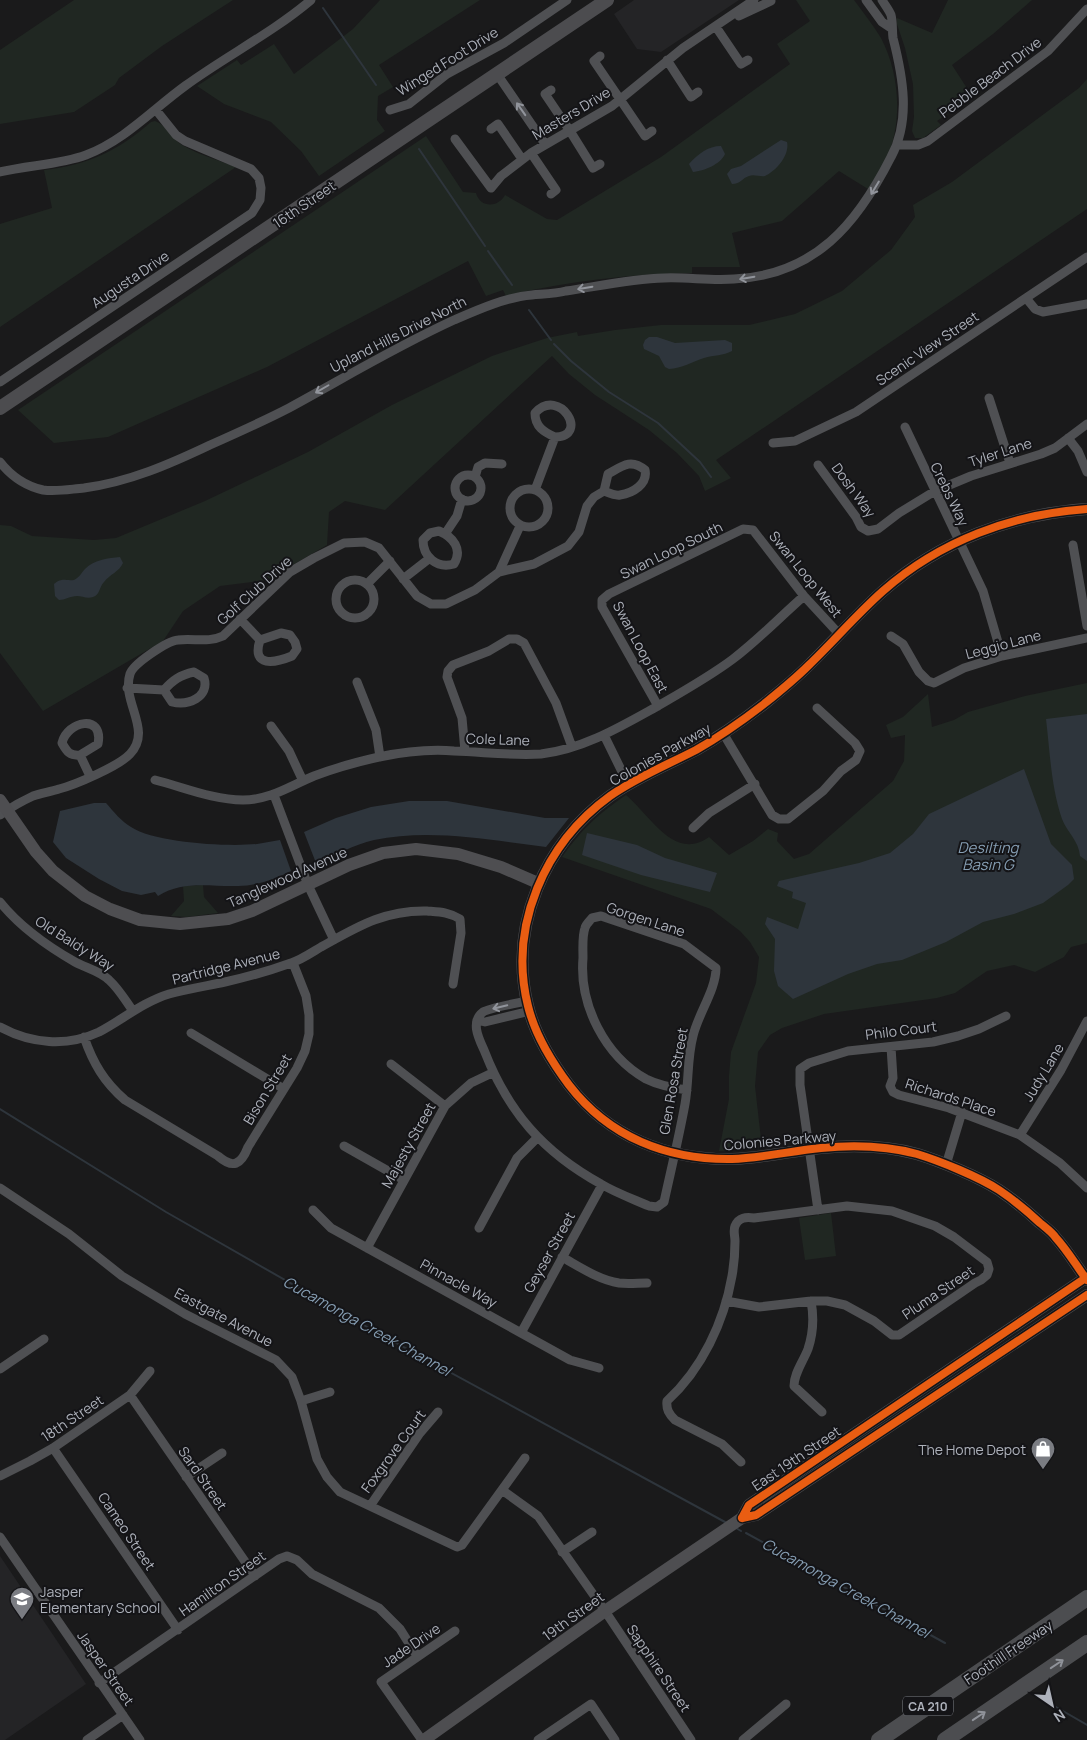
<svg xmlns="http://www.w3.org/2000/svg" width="1087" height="1740" viewBox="0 0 1087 1740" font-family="Manrope,sans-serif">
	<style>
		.built { fill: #242426 }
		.green { fill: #202722 }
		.water { fill: #2e353c }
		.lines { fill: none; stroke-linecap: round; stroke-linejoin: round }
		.stream { stroke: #2e353c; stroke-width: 2 }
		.street { stroke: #4f5053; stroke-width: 9 }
		.secondary { stroke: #4e4e51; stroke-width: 12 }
		.primary { stroke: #4c4c4f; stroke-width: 14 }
		.highway { stroke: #4c4d50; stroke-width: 16 }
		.cycleway-casing { stroke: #141417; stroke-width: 11 }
		.cycleway { stroke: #e95d12; stroke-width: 8 }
		.oneway { stroke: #91949b }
		.oneway2 { stroke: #90939a }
		.labels { text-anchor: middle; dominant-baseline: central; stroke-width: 4; stroke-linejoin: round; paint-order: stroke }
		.shield { fill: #141417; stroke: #7f8289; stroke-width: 1 }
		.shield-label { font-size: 12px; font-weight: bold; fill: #adb1ba }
		.street-label { font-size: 14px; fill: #adb1ba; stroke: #141417 }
		.poi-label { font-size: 14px; fill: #adb1ba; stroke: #141417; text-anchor: end }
		.water-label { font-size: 15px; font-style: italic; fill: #869eb3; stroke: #141417 }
	</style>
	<rect width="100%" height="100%" fill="#1a1a1b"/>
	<path class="built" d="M634,0H739L661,52L637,49L614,14Z
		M0,1556L86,1684L5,1740H0Z"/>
	<path class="green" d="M74,0H233L162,46L119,78L115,85L74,112L0,124V50Z
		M380,0H480L379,65L393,87L378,96L377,120L385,131L319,176L301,151L271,122L224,104L197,86L237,60L241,65L274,44L294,74L353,29Z
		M796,0H854C863,12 873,25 881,38C900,74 903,123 886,160C882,170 874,180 868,189L839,171L782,221L732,233L740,267H692V273C630,274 567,281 506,296L503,290L486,296L468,261L267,367L108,437L54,443L18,410L426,136L463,192L476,193C480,208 498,208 505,195L547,219L557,220L661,157L790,64L777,44L810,21Z
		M948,0H1032L993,34L952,65L972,96L937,121L941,125L923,138H915L912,131L914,117L913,84L905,48L897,24V18L932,33Z
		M1087,79V209L716,460L731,478L705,491L699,476L677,453L649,430L595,395L569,374L552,356L385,510L345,501L329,512L327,545L267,580L220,586L183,611L163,641L43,711L0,653V525L11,526L32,536L94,540L116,538L205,501L308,452L392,405L492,356L547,338L577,332L578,336L615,330L661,325H749L795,314L842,291L891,250L915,217L913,205L952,182L1079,88Z
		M155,121C166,125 170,135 178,142C192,153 219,160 236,167L0,327V224L52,208L44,170C88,165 118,151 151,122Z
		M1087,683V943L1071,947L1064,957L1035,972L1014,965L987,971L955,993L937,998L824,1014L782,1028L770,1035L758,1052L755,1086L762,1148L719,1151L729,1099V1076L731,1052L756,983L759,957L750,942L740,931L711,909L562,857C582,829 598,814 626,795C650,815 674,862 709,837L729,855L753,841L768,829L778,833L777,841L794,859L809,854L893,781L904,761L905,735L891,738L886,725L903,717L928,694L932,727L954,720L968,712L1025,696Z
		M203,885L204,897L218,913L187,917L171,916L184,901L183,886Z
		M831,1213L836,1256L805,1260L799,1218Z"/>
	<path class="water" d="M781,140L787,142C790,155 776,171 765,176C760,177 754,174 749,176C742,178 741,184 732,184L727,174L731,169L741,166Z
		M721,146L725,154C721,164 704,171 693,172L689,164C698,154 708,146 721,146Z
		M649,337H657L675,343L725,340L732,343V351C723,356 714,355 704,358C692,362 682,368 669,369L665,367L659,356L644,349L643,345L645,340Z
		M120,557L123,563C119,572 110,574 104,582C99,587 100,595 93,597C87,599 82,596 77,596C70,596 65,600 59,600L55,596L54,584C63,577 64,581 74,580C80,577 81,573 85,569C93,560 109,558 120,557Z
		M1087,714V861L1080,856C1079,841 1067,832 1062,819C1051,787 1050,752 1046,719Z
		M1024,769L1051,844L1072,865L1074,879L1068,885L1043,903L1014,914L983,922L946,942L902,960L877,964L848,974L793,999L778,986L774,971L775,939L765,924L767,917L798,929L806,903L792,898L793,892L777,886L779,881L859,863L890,853L913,834L929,814Z
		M409,801H447L545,818H569L546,847C490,840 430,828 374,840C354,845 335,855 316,863L304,832L336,818L371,807Z
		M94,803H106C113,811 122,822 131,827C155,843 228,847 257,844C265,843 272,841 280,840L291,871C275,879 257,886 238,886C211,887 183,880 158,896L155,892L141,895L122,891L99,879L66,858L53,842L60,811Z
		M587,833L637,845L665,858L717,873L710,892L641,875L582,855Z"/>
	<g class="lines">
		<path class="stream" d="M323,8L376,85
			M419,149L485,246
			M488,251L512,285
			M529,310L551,340
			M554,344L571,361L609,392L658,423L700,462L711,477
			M0,1109L166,1212L376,1332L725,1522
			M736,1528L741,1531
			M746,1533L945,1643
			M1056,1707L1087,1725"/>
		<path class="street" d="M866,0L882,22L891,28
			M739,16L771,1
			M716,27L741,64L748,60
			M600,56L594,61L645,136L652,131
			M667,60L691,97L698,92
			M497,74L545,144
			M551,90L545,94L570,131L593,168L600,164
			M390,110L409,104L447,74L504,43L567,0
			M491,129L498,124L522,159
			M455,139L491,188L501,176L531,153L612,106L683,48L754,0
			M898,145H918L928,141L1048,51L1087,9
			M531,153L556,190L551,194
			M0,172C28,165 59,165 86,155C125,140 152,110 185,86C226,56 272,33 311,0
			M1026,298L1035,309L1043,312L1087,304
			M0,382L252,213L260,200L261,188L259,178L251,169L185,141L176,135L156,110
			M989,398L1010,463
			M905,427L983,591L1002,656
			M1068,438L1078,451L1087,472
			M773,443L795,441L856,412L1087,257
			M0,462C11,476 25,486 43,490C57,492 71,489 84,488C129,482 170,464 210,445C237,433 264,421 289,408C344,378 397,346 454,320C477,310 506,297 532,295C543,294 555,294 566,291C599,286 631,279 664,278C688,277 711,281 734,279C815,275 857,224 891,157C911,120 903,77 893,38C892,31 893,22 891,15C889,10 885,5 882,0
			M818,465L856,517L861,527L868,531L878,529L899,513L935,491L971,476L1041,454L1055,448L1087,424
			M455 488a13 13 0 1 1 26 0a13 13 0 1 1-26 0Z
			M475,477L478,467L485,463L502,464
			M510 508a19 19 0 1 1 38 0a19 19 0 1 1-38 0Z
			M535,490L555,437C590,437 560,386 535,413C535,427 544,432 555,437
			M439,531C453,537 463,549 454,564C437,569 423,557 423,540L430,533Z
			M445,534L457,516L462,499
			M1073,545L1087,626
			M499,572L520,526
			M403,579L430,558
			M336 599a19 19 0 1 1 38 0a19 19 0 1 1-38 0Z
			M367,584L390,561
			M240,619L260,640C251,668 275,663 292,656L297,649L295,642L290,635L281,633L260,640
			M891,636L903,644L919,672L928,681L934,683L964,668L1002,656L1087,638
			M357,682L376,730L380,757
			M127,688L164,690L172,702C188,706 210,697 204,678L194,672C180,675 173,680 164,690
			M658,706L602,607V600L609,594L743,529L753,530L804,596L840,635
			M271,726L289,751L303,781
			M723,733L772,815L779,819H788L823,791L841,771L856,760L860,751L855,743L817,708
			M604,735L628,784
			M465,751L462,718L447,677L448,671L453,665L489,651L509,639H517L524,643L556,703L572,747
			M80,755C70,756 67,752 62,743C67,721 104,713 98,744L80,755L90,776
			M155,780C183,787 213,800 243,800C270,800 290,786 314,776C335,768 357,762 379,757C403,752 430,749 454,751C484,752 512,756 541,754C583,749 620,727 656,707C682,692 709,677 733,659C758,640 780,617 804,596
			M274,795L308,885L334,940
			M0,815C10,808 22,801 33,796C41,793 50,792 59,789C75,785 119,766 130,754C153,730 121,702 130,674C133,664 167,641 178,640C194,638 208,643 223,636L290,572L314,558L344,543L365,542L379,548L417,596L431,604H446L475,590L499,572L534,564L568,546L579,532L587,506L594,497L604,491C609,493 615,496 620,495C633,493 648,484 645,470C631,458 622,466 608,474L604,491
			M693,828L709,813L755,784
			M0,902C20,927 47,946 75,962C86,968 100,971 109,980C119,989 125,1000 133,1011
			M527,1001C518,1003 489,1008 483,1012C470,1022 479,1039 484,1050C508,1112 543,1152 601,1184C616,1193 633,1199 649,1206L657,1207L664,1202C671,1170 679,1137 685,1104C689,1082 687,1058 693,1036C698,1014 716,990 716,968L684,944L601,916L592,918C590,921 586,924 585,928C582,936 583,949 583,958C579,1005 605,1056 646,1079C658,1085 673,1088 687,1090
			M477,1020L485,1022L530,1011
			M0,1027C31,1044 67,1047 99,1032C122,1020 143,1002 169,994C187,989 206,986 225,982C247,977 269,971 291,963C301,960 311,953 321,947C357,927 384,910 427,911C439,912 449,912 460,919L461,933L453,984
			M191,1033L284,1089
			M84,1037C93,1063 104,1082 125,1100L218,1156C233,1169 241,1165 248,1147L297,1068L305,1051L309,1034V1015L306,996L293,963
			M891,1047L893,1078L890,1086L893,1092L899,1095L949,1108L1020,1135L1060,1163L1087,1188
			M391,1064L445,1106
			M1020,1135L1061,1070L1087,1021
			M344,1146L404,1180
			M946,1165L962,1112
			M0,1188L69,1234L122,1276L185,1314L276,1360L292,1377L301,1401L317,1459L327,1477L340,1492L457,1547L462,1545L525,1458
			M313,1210L331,1228L570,1360L599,1368
			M818,1210L800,1085V1069L809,1063L848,1051L933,1042L958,1036L979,1029L1006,1016
			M479,1228L517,1158L537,1138
			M367,1248L445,1106L471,1083L492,1073
			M562,1257C580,1267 599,1280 619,1283C628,1284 638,1283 647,1283
			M726,1301L759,1307L811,1301H827L845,1305L874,1321L892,1335H899L975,1283L981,1280L987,1275L989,1269L987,1262L954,1237L935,1226L892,1211L847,1206L754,1218C746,1217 739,1217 735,1226C733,1231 735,1236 735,1241C735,1253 734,1265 732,1276C724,1322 702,1369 667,1401C666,1409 669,1414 675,1420L722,1444L741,1462
			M811,1301C814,1317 813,1334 808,1349C803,1362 794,1373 794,1386L822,1412
			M521,1333L602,1185
			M0,1369L44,1339
			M130,1395L255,1576
			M301,1401L330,1392
			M53,1448L178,1630
			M0,1476L30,1461L53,1448L130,1395L150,1371
			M186,1477L222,1453
			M502,1490L538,1516L605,1611L691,1740
			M370,1506L420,1433L438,1412
			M0,1537L140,1740
			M562,1552L592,1532
			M99,1683L279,1559L287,1556L297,1560L312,1574L379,1608L400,1629L417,1656
			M87,1740L123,1715
			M422,1740L381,1682L455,1631
			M538,1740L591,1704L615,1740
			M743,1740L786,1704"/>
		<path class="secondary" d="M1087,509C1012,514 940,541 883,591C857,614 834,641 809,665C795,679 779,692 764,704C742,721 719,737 696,750C667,765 637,777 610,796C545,843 508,926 528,1006C535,1035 551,1061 569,1085C609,1137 667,1160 732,1159C762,1158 791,1151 821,1148C852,1145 887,1146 917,1154C940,1161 979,1177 999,1190C1014,1200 1027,1211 1040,1223C1046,1228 1052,1232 1056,1238C1068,1251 1077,1267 1087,1280
			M0,800L36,852L53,871L85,896L110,909L140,920L180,924L228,919L252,911L349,865L383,853L416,849L458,854L501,867L538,883
			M742,1518L749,1505L1087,1277
			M424,1740L605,1611L742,1518L756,1515L1087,1295"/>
		<path class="primary" d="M0,408L607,0"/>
		<path class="highway" d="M879,1740L1087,1598
			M945,1740L1087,1643"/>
		<defs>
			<path id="cycleway" d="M1087,509C1012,514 940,541 883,591C857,614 834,641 809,665C795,679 779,692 764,704C742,721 719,737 696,750C667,765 637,777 610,796C545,843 508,926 528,1006C535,1035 551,1061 569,1085C609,1137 667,1160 732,1159C762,1158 791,1151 821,1148C852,1145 887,1146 917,1154C940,1161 979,1177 999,1190C1014,1200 1027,1211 1040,1223C1046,1228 1052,1232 1056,1238C1068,1251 1077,1267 1087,1280
				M742,1518L749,1505L1087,1277
				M742,1518L756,1515L1087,1295"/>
		</defs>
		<use href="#cycleway" class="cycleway-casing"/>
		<use href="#cycleway" class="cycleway"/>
	</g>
	<defs><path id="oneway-shaft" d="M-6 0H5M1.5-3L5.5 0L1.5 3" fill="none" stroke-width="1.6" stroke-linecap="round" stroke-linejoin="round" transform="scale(1.25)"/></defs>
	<g class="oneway">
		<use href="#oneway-shaft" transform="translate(521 109) rotate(-125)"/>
		<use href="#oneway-shaft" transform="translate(875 188) rotate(121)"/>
		<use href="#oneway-shaft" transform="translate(747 278) rotate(170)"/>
		<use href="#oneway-shaft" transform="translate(585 288) rotate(170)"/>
		<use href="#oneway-shaft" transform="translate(322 389) rotate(150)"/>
		<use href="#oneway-shaft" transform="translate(500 1007) rotate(166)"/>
	</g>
	<g class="oneway2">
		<use href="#oneway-shaft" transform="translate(1057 1664) rotate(-34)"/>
		<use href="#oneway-shaft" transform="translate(979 1716) rotate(-34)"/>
	</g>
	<defs>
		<symbol id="shop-pin" viewBox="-11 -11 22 30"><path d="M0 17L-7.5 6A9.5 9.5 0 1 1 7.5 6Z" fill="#7a7c82" stroke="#141417"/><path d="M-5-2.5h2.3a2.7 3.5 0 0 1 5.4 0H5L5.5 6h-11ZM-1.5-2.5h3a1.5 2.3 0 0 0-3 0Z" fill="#fff"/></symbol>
		<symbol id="school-pin" viewBox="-11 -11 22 30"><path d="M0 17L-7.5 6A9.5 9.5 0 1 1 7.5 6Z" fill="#7a7c82" stroke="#141417"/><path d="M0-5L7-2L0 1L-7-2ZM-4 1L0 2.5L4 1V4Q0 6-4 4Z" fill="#fff"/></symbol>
	</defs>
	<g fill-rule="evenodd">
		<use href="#shop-pin" x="1029" y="1435" width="28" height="38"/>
		<use href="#school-pin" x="8" y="1585" width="28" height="38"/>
	</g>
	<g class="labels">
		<rect class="shield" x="903" y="1696.5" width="50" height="19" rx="4"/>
		<g class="shield-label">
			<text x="928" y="1706">CA 210</text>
		</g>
		<g class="street-label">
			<text transform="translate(447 61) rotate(-32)">Winged Foot Drive</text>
			<text transform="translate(990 77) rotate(-37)">Pebble Beach Drive</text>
			<text transform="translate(571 113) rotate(-31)">Masters Drive</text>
			<text transform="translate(304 204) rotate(-34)">16th Street</text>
			<text transform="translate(130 279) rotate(-34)">Augusta Drive</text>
			<text transform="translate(398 334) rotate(-27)">Upland Hills Drive North</text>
			<text transform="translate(927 348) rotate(-34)">Scenic View Street</text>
			<text transform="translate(1000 452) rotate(-18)">Tyler Lane</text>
			<text transform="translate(854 490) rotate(54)">Dosh Way</text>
			<text transform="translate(950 494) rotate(64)">Crebs Way</text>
			<text transform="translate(671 550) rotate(-26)">Swan Loop South</text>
			<text transform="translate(806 574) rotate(51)">Swan Loop West</text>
			<text transform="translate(254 590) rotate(-42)">Golf Club Drive</text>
			<text transform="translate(1003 644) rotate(-15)">Leggio Lane</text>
			<text transform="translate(641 647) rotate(62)">Swan Loop East</text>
			<text transform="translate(498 739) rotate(2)">Cole Lane</text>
			<text transform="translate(660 754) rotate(-29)">Colonies Parkway</text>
			<text transform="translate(287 877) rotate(-24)">Tanglewood Avenue</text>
			<text transform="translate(646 919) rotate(18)">Gorgen Lane</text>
			<text transform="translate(75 943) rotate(32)">Old Baldy Way</text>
			<text transform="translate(226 966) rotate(-14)">Partridge Avenue</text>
			<text transform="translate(901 1030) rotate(-7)">Philo Court</text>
			<text transform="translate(1043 1072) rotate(-59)">Judy Lane</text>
			<text transform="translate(673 1081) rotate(-80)">Glen Rosa Street</text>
			<text transform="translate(267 1089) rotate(-59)">Bison Street</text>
			<text transform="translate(951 1097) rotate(18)">Richards Place</text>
			<text transform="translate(780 1140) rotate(-5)">Colonies Parkway</text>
			<text transform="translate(408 1145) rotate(-61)">Majesty Street</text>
			<text transform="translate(549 1252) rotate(-61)">Geyser Street</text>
			<text transform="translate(459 1283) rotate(29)">Pinnacle Way</text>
			<text transform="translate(938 1292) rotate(-34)">Pluma Street</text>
			<text transform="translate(224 1317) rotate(28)">Eastgate Avenue</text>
			<text transform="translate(72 1418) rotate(-34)">18th Street</text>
			<text transform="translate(393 1451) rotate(-54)">Foxgrove Court</text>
			<text transform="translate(796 1458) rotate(-34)">East 19th Street</text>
			<text transform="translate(203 1478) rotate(55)">Sard Street</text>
			<text transform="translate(127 1531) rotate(56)">Cameo Street</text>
			<text transform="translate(222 1583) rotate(-35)">Hamilton Street</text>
			<text transform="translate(573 1616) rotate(-36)">19th Street</text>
			<text transform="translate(411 1645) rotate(-34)">Jade Drive</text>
			<text transform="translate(1008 1652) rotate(-34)">Foothill Freeway</text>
			<text transform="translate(106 1668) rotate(55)">Jasper Street</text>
			<text transform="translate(659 1668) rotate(56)">Sapphire Street</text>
		</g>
		<g class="poi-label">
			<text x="1026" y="1449">The Home Depot</text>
			<text x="40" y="1591" text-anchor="start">Jasper<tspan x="40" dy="16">Elementary School</tspan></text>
		</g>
		<g class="water-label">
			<text x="988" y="847">Desilting<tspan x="988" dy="17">Basin G</tspan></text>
			<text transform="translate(367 1326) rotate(29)">Cucamonga Creek Channel</text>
			<text transform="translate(846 1588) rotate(29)">Cucamonga Creek Channel</text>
		</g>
	</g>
	<g transform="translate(1052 1705) rotate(146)" stroke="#141417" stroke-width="4" paint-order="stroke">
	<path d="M0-4L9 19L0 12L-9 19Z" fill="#adb1ba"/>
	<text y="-8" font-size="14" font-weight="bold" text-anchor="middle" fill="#adb1ba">N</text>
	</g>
</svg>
